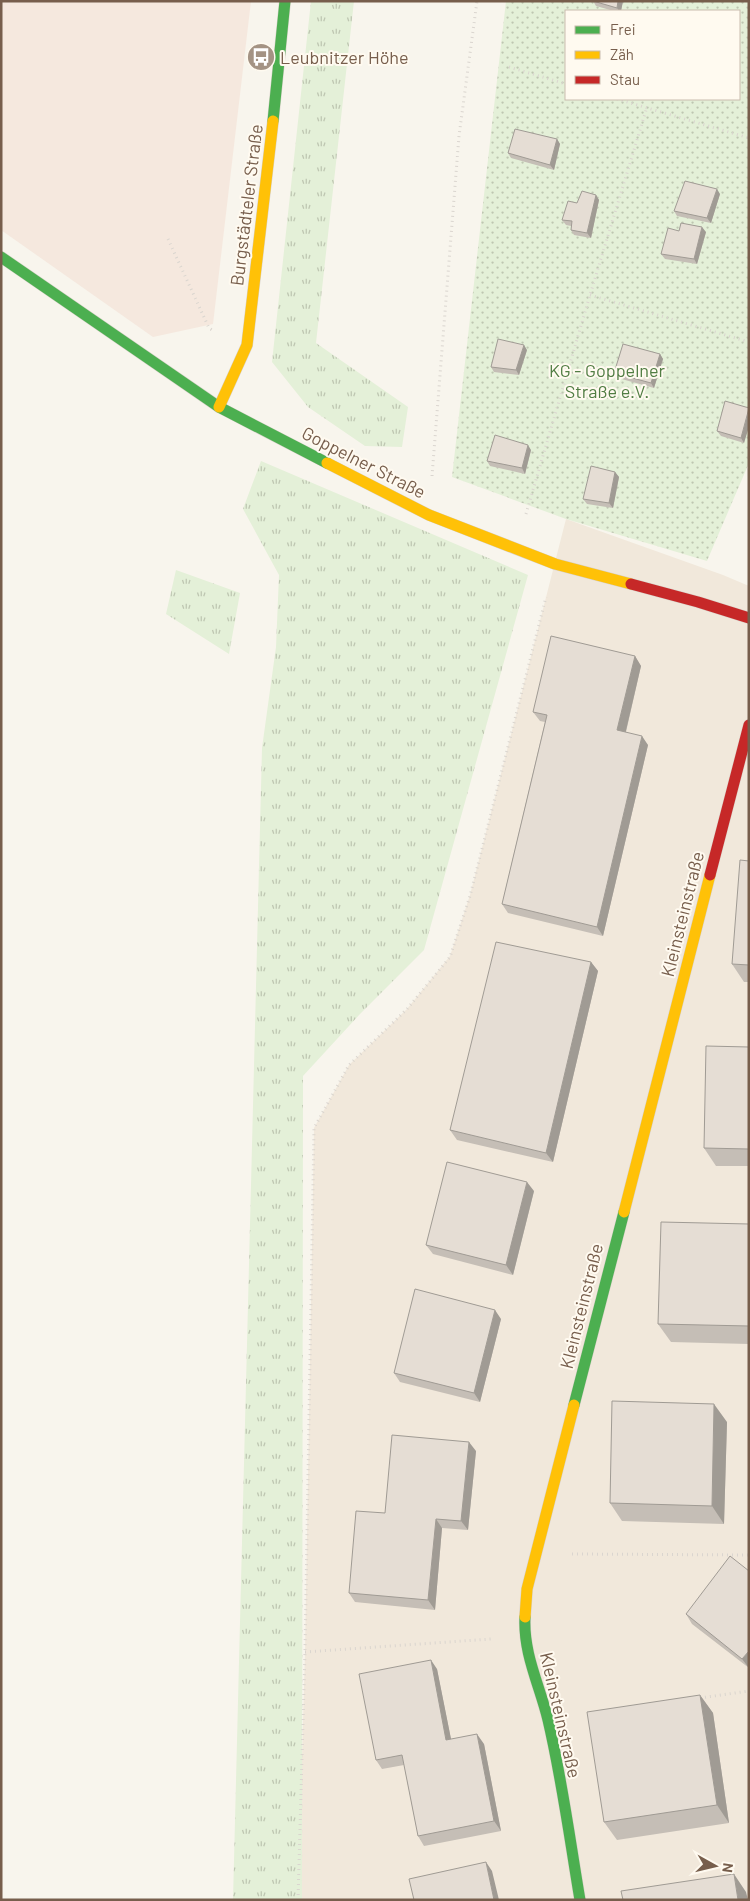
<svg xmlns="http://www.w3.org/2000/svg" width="750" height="1901" viewBox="0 0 750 1901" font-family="Barlow,sans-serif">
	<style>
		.residential { fill: #f1e8db }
		.commercial { fill: #f5e8de }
		.grass { fill: url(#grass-tufts) }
		.park { fill: url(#park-dots); fill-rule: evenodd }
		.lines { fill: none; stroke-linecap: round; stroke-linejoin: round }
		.fast-casing { stroke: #d8d1c9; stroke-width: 12 }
		.slow-casing { stroke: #d8d1c9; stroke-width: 12 }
		.jam-casing { stroke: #d8d1c9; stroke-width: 12 }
		.path { stroke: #dad5cf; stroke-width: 3; stroke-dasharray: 1 4; stroke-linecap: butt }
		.fast { stroke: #4caf50; stroke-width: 11 }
		.slow { stroke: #ffc107; stroke-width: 11 }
		.jam { stroke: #c62828; stroke-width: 11 }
		.wall { fill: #c5beb6 }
		.shaded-wall { fill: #a09b94 }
		.building { fill: #e5ddd4; stroke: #a09b94 }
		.labels { text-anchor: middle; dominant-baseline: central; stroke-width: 4; stroke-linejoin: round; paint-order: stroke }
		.poi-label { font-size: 18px; fill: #775e4c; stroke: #fffaf0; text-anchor: start }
		.street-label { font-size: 18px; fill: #775e4c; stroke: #fffaf0 }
		.park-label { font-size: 18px; fill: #517d43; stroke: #fffaf0 }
	</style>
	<defs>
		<pattern id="grass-tufts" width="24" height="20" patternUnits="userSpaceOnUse" patternTransform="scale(1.25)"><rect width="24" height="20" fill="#e4f0d8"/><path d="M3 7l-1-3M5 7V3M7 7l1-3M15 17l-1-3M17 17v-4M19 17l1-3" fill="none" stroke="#bec6b1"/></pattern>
		<pattern id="park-dots" width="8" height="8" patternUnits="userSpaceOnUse" patternTransform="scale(1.25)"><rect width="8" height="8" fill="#e4f0d8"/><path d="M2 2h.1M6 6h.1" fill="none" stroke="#bec6b1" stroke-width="1.8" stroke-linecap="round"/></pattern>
	</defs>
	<rect width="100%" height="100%" fill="#f8f5ed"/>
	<path class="residential" d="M566,519L723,575L749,586V1900H298L305,1652L314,1128L349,1065L407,1009L450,956L470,895Z"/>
	<path class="commercial" d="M1,1H251L213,324L153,337L1,230Z"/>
	<path class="grass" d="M311,1H354L316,343L408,407L402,447L365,446L308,407L272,362Z
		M261,461L528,575L424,950L360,1014L303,1076L302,1900H233L262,748L276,647L279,575L243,509Z
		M176,570L240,593L229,654L166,614Z"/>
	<path class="park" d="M506,1H749V463L707,561L566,519L452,477ZM566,11H739V99H566Z"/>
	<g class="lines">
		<defs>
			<path id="fast" d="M273,121L285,1
				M1,257L219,407L327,463
				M574,1405L624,1212
				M525,1617C523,1654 540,1686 548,1720C562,1779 570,1841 580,1900"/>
			<path id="slow" d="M219,407L247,345L273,121
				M327,463L429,515L555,564L631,584
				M624,1212L710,875
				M525,1617L527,1589L574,1405"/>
			<path id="jam" d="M631,584L698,602L749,618
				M710,875L749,725"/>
		</defs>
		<use href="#fast" class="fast-casing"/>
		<use href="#slow" class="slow-casing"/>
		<use href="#jam" class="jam-casing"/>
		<path class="path" d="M509,67L566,84
			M617,99L749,138
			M168,239L209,328L212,330
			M590,295L749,342
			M432,476L459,136L477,1
			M526,514L590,295L647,107
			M572,1554L749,1555
			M305,1652L491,1639
			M700,1698L749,1691
			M298,1900L305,1652L314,1128L349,1065L407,1009L450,957L470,896L546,597"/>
		<use href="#fast" class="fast"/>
		<use href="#slow" class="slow"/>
		<use href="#jam" class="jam"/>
	</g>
	<path class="wall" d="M593,1H623L621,11H614L596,6Z
		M557,139L560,144L554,170L511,158L508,153Z
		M720,194L711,223L677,216L674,211Z
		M596,195L599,200L591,238L574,235L571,230V226L566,225L562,220L577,203Z
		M679,231L706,232L697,264L665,259L661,254Z
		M527,350L519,375L494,372L491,367Z
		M660,354L663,359L654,388L618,378L614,373Z
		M749,408L744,443L721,436L717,431Z
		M531,450L525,474L490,466L487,461Z
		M615,472L619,477L613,508L587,504L583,499Z
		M635,656L641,666L626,732L648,745L603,936L508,913L502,904L545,722L540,721L533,712Z
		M749,861V982H744L732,964Z
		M591,962L598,971L553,1162L457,1140L450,1130Z
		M749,1047V1166H716L704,1148Z
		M534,1191L513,1275L433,1254L426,1245Z
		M749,1224V1344L671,1342L658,1324Z
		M501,1319L480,1402L400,1382L394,1373Z
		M727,1422L724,1524L622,1521L610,1503Z
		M476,1451L468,1530L442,1528L435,1610L355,1602L349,1593L385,1513Z
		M749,1571V1668L692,1624L686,1614Z
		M437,1669L451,1739L484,1744L501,1831L424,1846L418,1836L404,1765L382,1769L376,1760Z
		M700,1695L713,1713L729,1823L617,1840L604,1822Z"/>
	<path class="shaded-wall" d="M618,1H623L621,11H619L617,8Z
		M557,139L560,144L554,170L550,165Z
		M717,189L720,194L711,223L707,218Z
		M596,195L599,200L591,238L587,233Z
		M702,227L706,232L697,264L694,259Z
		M524,345L527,350L519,375L516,370Z
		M660,354L663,359L654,388L651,383Z
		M749,410V427L744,443L741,438Z
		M528,445L531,450L525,474L522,468Z
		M615,472L619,477L613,508L609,503Z
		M635,656L641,666L624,739L617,730Z
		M642,736L648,745L603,936L597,927Z
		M591,962L598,971L553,1162L546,1153Z
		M527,1182L534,1191L513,1275L506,1265Z
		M495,1310L501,1319L480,1402L474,1393Z
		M714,1404L727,1422L724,1524L712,1506Z
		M469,1442L476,1451L468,1530L461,1521Z
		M436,1519L442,1528L435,1610L428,1600Z
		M749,1651V1668L742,1659Z
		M431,1660L437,1669L453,1749L446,1740Z
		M700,1695L713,1713L729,1823L717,1805Z
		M477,1734L484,1744L501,1831L494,1821Z
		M486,1862L492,1871L499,1900H494Z
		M734,1874L746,1892L748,1900H738Z"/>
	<path class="building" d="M593,1H618L617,8Z
		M515,129L557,139L550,165L508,153Z
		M685,181L717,189L707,218L674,211Z
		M582,191L596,195L587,233L571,230L572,221L562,220L568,201L577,203Z
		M681,223L702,227L694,259L661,254L668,228L679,231Z
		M498,339L524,345L516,370L491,367Z
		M623,344L660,354L651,383L614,373Z
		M725,401L749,408L741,438L717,431Z
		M495,435L528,445L522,468L487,461Z
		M591,466L615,472L609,503L583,499Z
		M551,636L635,656L617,730L642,736L597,927L502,904L547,715L533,712Z
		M740,860L749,861V965L732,964Z
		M496,942L591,962L546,1153L450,1130Z
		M706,1046L749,1047V1149L704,1148Z
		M447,1162L527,1182L506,1265L426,1245Z
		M661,1222L749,1224V1326L658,1324Z
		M415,1289L495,1310L474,1393L394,1373Z
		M612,1401L714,1404L712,1506L610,1503Z
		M392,1435L469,1442L461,1521L436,1519L428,1600L349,1593L356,1511L385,1513Z
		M730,1556L749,1571V1651L742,1659L686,1614Z
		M431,1660L446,1740L477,1734L494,1821L418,1836L402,1755L376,1760L359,1674Z
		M700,1695L717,1805L604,1822L587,1712Z
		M486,1862L494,1900H414L409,1879Z
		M734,1874L738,1900H623L621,1891Z"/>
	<defs>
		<symbol id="bus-disc" viewBox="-11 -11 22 22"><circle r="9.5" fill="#a49384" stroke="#fffaf0"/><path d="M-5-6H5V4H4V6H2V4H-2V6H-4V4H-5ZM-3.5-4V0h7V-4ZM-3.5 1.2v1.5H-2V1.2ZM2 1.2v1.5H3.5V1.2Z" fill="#fff"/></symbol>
	</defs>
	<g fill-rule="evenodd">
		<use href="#bus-disc" x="245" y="41" width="32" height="32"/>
	</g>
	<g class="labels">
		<g class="poi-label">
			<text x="280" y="57">Leubnitzer Höhe</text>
		</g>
		<g class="street-label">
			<text transform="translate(246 205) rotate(-83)">Burgstädteler Straße</text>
			<text transform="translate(364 462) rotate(27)">Goppelner Straße</text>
			<text transform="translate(682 914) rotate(-76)">Kleinsteinstraße</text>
			<text transform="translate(581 1306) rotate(-76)">Kleinsteinstraße</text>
			<text transform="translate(561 1715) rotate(77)">Kleinsteinstraße</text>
		</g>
		<g class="park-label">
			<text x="607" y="370">KG - Goppelner<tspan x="607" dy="21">Straße e.V.</tspan></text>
		</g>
	</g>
	<rect width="750" height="1901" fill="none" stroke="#775e4c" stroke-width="5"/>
	<rect x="565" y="10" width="175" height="90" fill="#fffaf0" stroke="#c9bcae"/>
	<rect x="575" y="26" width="25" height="8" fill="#4caf50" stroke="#c9bcae"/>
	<text x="610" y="35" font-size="15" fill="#775e4c">Frei</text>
	<rect x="575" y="51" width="25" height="8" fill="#ffc107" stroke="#c9bcae"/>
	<text x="610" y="60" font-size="15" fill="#775e4c">Zäh</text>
	<rect x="575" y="76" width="25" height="8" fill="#c62828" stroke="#c9bcae"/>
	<text x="610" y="85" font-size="15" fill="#775e4c">Stau</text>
	<g transform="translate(715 1866) rotate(98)" stroke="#fffaf0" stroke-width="4" paint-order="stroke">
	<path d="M0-4L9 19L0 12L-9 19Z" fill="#775e4c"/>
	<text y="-8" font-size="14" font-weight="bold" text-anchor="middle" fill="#775e4c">N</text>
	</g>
</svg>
